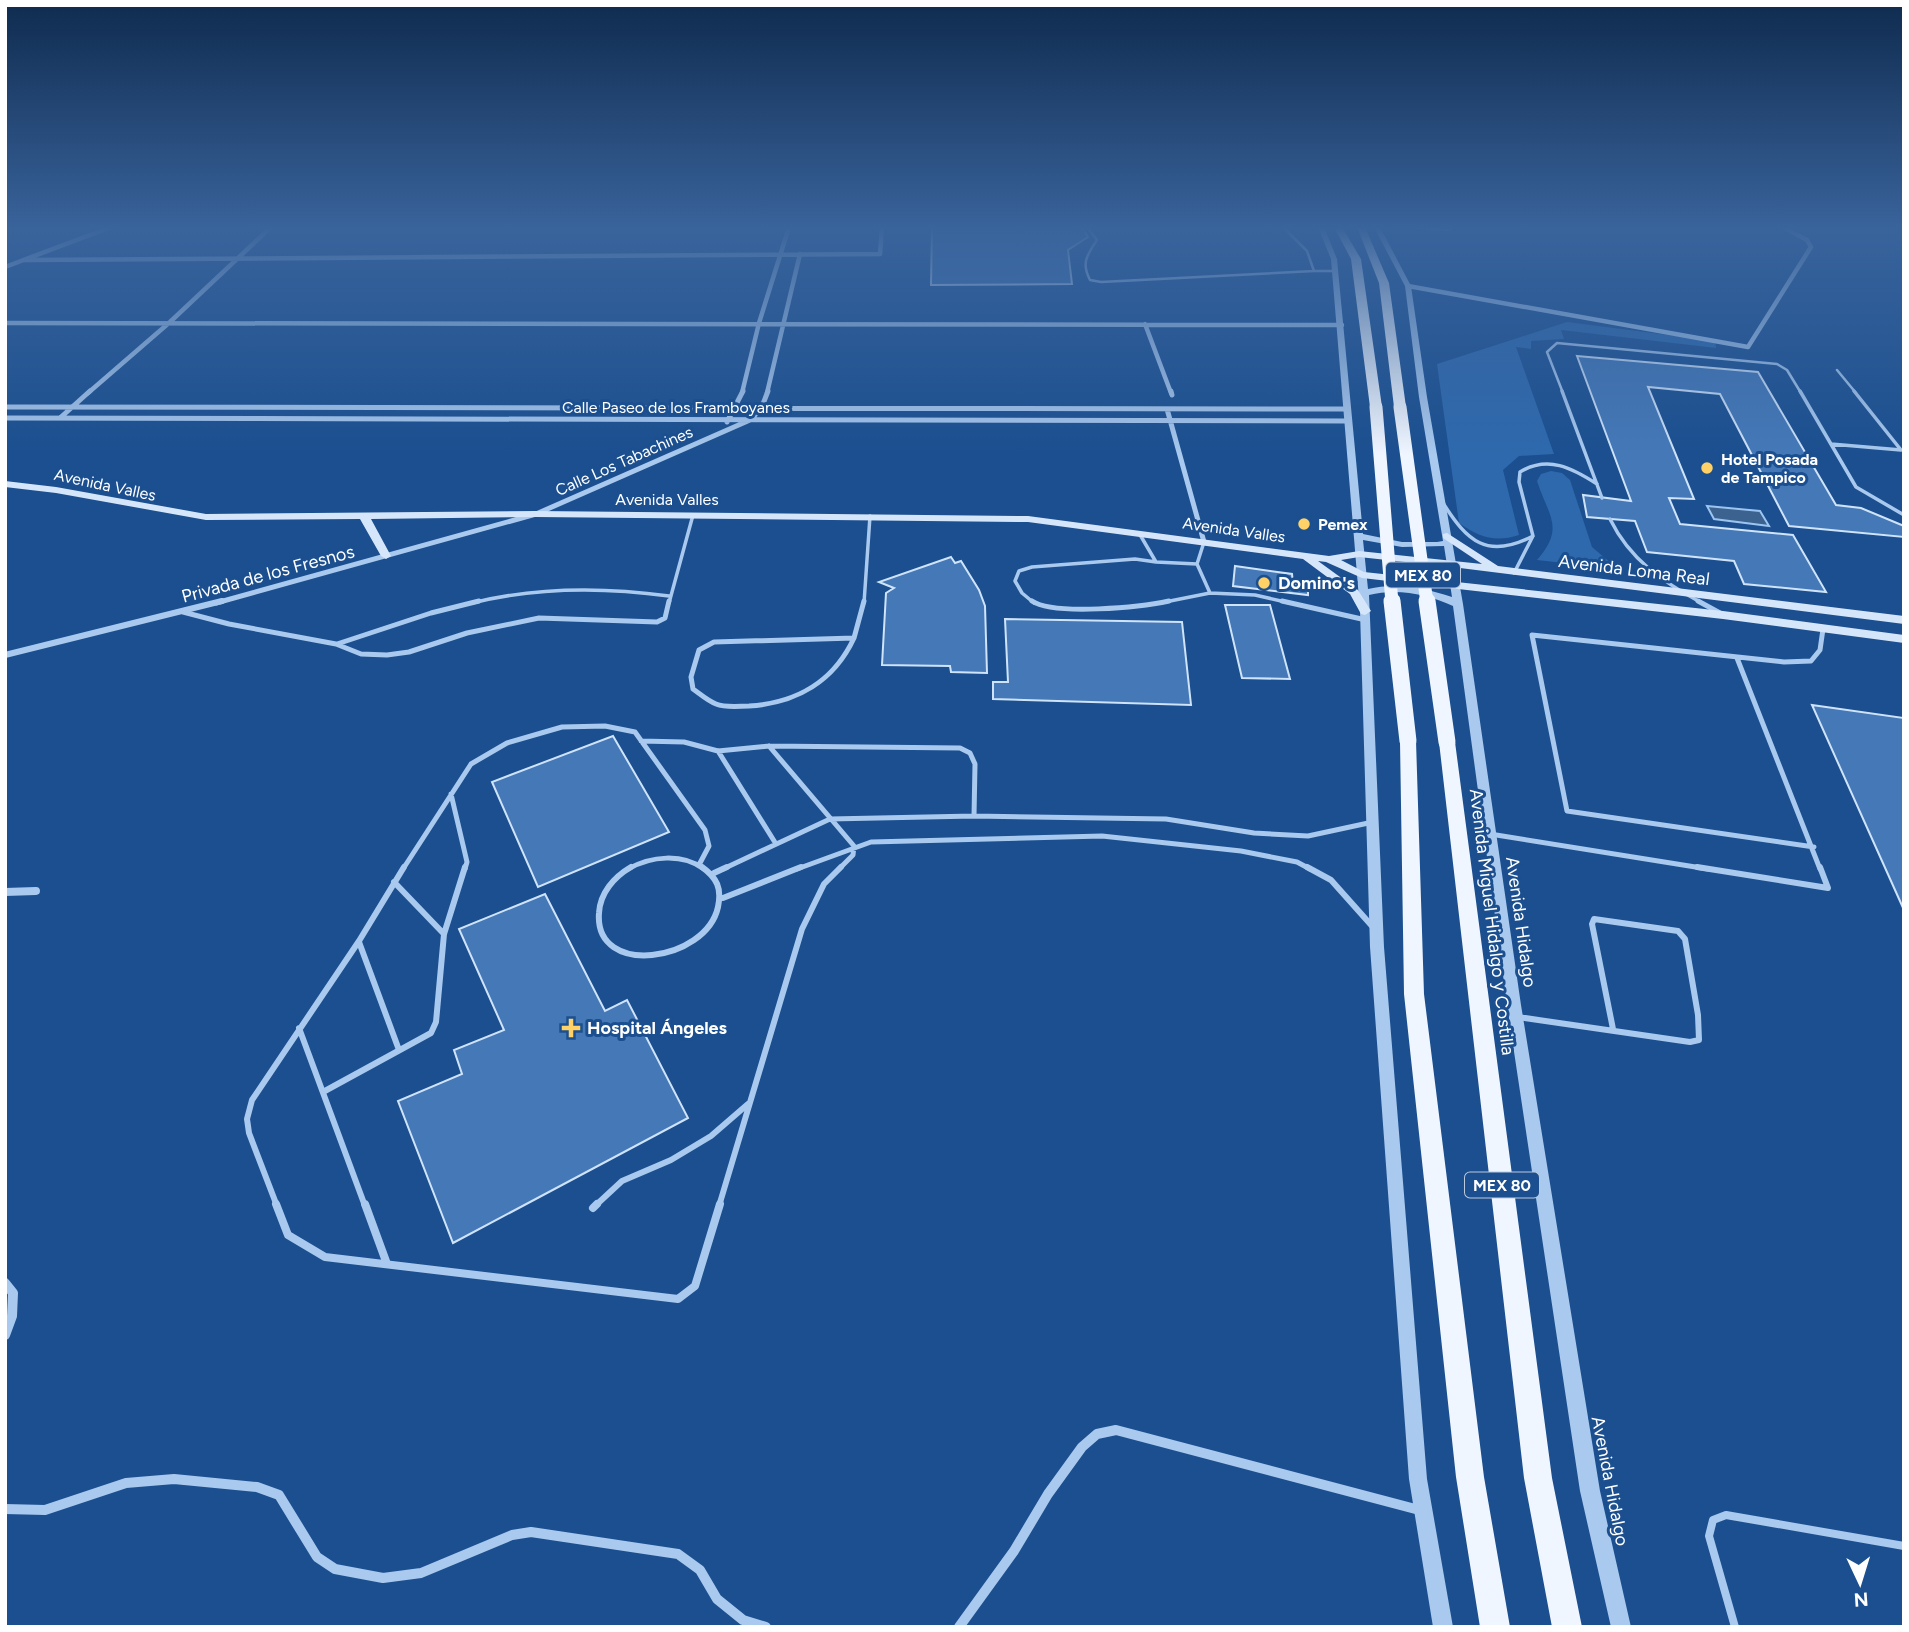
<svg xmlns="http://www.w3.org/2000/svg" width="1909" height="1632" viewBox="0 0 1909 1632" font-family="Figtree,sans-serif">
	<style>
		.green { fill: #2e69ad }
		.water { fill: #3c6290; stroke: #9cc4f0; stroke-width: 2 }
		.building { fill: #4478b7; stroke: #cfe3fa; stroke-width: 2 }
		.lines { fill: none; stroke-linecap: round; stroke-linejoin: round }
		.service-far4 { stroke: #a9c9ee; stroke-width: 2.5 }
		.service-far3 { stroke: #a9c9ee; stroke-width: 3.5 }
		.service-far2 { stroke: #a9c9ee; stroke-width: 5 }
		.service-far1 { stroke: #a9c9ee; stroke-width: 6 }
		.service { stroke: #a9c9ee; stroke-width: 8 }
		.minor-far4 { stroke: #a9c9ee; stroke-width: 4.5 }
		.minor-far3 { stroke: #a9c9ee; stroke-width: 5 }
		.minor-far2 { stroke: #a9c9ee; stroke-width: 6 }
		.minor-far1 { stroke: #a9c9ee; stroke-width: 8 }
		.minor { stroke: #a9c9ee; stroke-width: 10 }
		.tertiary { fill: #a9c9ee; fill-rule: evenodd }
		.secondary { fill: #d6e6fa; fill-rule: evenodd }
		.primary { fill: #f0f6ff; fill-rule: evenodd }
		.primary-bridge-far1 { stroke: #f0f6ff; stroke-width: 13 }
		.primary-bridge { stroke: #f0f6ff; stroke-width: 17 }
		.poi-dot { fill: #ffd166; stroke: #1b4f8f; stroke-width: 2.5 }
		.labels { text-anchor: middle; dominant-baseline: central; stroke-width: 6; stroke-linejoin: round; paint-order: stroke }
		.far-street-label { font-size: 16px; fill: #fff; stroke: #1b4f8f }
		.far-poi-label { font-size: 16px; font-weight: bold; fill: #fff; stroke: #1b4f8f; text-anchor: start }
		.shield { fill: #1b4f8f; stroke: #bbcadd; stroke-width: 2 }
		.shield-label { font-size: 16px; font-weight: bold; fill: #fff }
		.street-label { font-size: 18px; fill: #fff; stroke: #1b4f8f }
		.poi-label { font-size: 18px; font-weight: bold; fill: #fff; stroke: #1b4f8f; text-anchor: start }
	</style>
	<rect width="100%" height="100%" fill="#1b4f8f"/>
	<path class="green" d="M1567,322L1715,341L1716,348L1561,330L1564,339L1531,341V349L1516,347L1554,454L1519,456L1503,470L1519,535C1495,543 1479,537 1459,523L1437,364Z
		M1551,471L1562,473L1570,480L1592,547L1618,569L1537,560C1565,528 1549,517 1537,481L1541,474Z"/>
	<path class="water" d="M1707,506L1760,511L1769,526L1714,519Z"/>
	<path class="building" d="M932,227H1076L1083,229L1088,237L1068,250L1072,284L931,285Z
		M1577,356L1758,372L1836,505L1861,508L1904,526V537L1789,526L1720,394L1648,387L1694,499L1669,498L1680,524L1793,535L1826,592L1744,584L1734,561L1647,552L1635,521L1587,517L1583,495L1631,501Z
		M951,557L955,563L961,561L979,590L985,606L987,673L951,672L950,666L882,665L886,593L894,588L879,582Z
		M1235,566L1292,574L1293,583L1308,585V595L1233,586Z
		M1225,605H1270L1290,679L1242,678Z
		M1005,619L1182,622L1191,705L993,699V682H1008Z
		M1812,705L1904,718V910Z
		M613,736L669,832L538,887L492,782Z
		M545,894L605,1011L627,1000L688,1118L453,1243L398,1101L462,1074L454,1050L504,1030L459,929Z"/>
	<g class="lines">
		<path class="service-far4" d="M1087,227L1097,240C1087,255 1081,263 1090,280L1101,282L1314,271L1307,251L1283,227
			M1396,227L1450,230L1453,227
			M1314,271H1336
			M1837,370L1856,393
			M1563,393L1547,352L1557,343L1777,364L1787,370L1801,393"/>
		<path class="service-far3" d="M1562,391L1602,498
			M1800,391L1856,487L1904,515
			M1854,391L1901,450
			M1831,444L1901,450
			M1443,503C1467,541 1487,560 1533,536
			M1610,519C1630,560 1663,582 1702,603
			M1139,533L1156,562L1197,564L1210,593L1255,595L1290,603
			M1197,564L1204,542
			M1514,573L1533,536L1519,482L1520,472C1548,455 1572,468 1597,484
			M472,603C536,587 604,587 669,596
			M669,603L693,515
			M864,603L870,516
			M1034,603L1022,593L1015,581L1019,571L1032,567L1135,559L1156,562
			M1160,603L1210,593"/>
		<path class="service-far2" d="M1032,601C1054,616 1142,607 1169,601
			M1282,601L1366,620
			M1698,601L1720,613
			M183,612L229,624L336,644L361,654L387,655L409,652L467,633L539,618L657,622L665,618L669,601
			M854,638C834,681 797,703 749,706C739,706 726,708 716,704C708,701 700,694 693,689L691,677L699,650L714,642Z
			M854,638L864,601
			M337,644L431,613L479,601
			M1737,658L1820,869
			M641,741L684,742L718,751L769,746L960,748L970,753L975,764L974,816
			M769,746L854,846L853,855L839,869
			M718,751L776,844
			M451,794L467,862L465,869
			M1490,834L1708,869
			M1814,847L1567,811L1532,635L1784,662L1811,661L1820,650L1823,629
			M403,869L471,764L507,743L562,727L605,726L635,732L705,830L709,846L700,863
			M628,869C651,856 682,853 704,869
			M723,869L830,819L974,816L1166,819L1254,833L1308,836L1373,822
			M797,869L871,842L1102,836L1241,851L1297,862L1310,869"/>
		<path class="service-far1" d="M631,867C614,877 600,893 599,913C594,978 706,962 718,907C722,888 717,878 702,867
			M1307,867L1331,880L1372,926
			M1697,867L1828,888L1820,867
			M714,873L727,867
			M394,882L444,934
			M723,898L801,867
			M359,942L399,1050
			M1518,1017L1690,1042L1699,1040L1698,1015L1685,939L1678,931L1594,919L1592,924L1613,1029
			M299,1028L365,1206
			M323,1092L431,1033L436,1022L444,934L465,867
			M277,1206L249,1133L247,1119L252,1100L359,941L404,867
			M595,1206L622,1181L671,1160L711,1136L748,1104
			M719,1206L802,929L824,884L841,867"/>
		<path class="service" d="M276,1204L288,1235L325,1257L678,1299L695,1286L720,1204
			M365,1204L387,1264
			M593,1208L597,1204
			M1735,1627L1709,1536L1713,1520L1726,1515L1904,1546"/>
		<path class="minor-far4" d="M25,260L880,254L882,227
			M5,267L111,227
			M1408,286L1748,347L1811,247L1807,240L1783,227
			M5,323L1342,325
			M1145,324L1171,393
			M88,393L170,322L271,227
			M742,393L759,323L789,227
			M767,393L800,254"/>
		<path class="minor-far3" d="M1171,391L1172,395
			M5,407L1346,409
			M1167,409L1204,542
			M5,418L1347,421
			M60,418L90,391
			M727,422L743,391
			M216,603L536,514L750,420L761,409L768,391"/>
		<path class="minor-far2" d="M5,655L222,601"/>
		<path class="minor-far1" d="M5,892L36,891"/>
		<path class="minor" d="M5,1283L13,1293L12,1316L5,1335
			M5,1509L45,1510L126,1483L174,1479L257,1487L279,1495L317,1557L335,1569L383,1578L421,1573L512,1535L531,1532L678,1554L700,1570L717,1599L743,1620L766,1627
			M959,1627L1014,1551L1048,1494L1082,1447L1097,1434L1116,1430L1423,1511"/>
		<path class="tertiary" d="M1318,227H1324L1337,259L1363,534L1402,542H1437L1443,541L1419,397L1405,286L1374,227H1380L1411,286L1427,397L1463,604L1521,1005L1600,1491L1631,1627H1611L1580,1491L1507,1005L1453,606C1427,594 1397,588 1369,595L1384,947L1427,1479L1453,1627H1433L1409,1479L1370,947L1360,611L1331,259ZM1363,540L1402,547L1444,546L1452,597C1425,588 1396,582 1368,589Z"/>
		<path class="secondary" d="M5,481L56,487L206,514L536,511L1028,516L1329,556L1359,551L1482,564L1443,538V534L1447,533L1498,566L1904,616V624L1452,567L1359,557L1341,560L1364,572L1723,611L1904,635V643L1723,619L1362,578L1326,562L1318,561L1358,590L1371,611L1365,615L1361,614L1350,594L1303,559L1028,522L536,517L371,519L391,556L386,559L381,556L360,519L206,520L56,493L5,487Z"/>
		<path class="primary" d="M1334,227H1342L1361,259L1382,407L1376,410L1370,407L1351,259Z
			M1357,227H1365L1389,283L1406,407L1400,410L1394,407L1379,283Z
			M1408,735L1416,741L1424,994L1484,1477L1510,1627H1480L1456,1477L1404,994L1400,741Z
			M1447,736L1455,742L1552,1478L1582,1627H1552L1524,1478L1439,742Z"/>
		<path class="primary-bridge-far1" d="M1376,407L1392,603
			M1400,407L1427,603"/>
		<path class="primary-bridge" d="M1392,601L1408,741
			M1427,601L1447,742"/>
	</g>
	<linearGradient id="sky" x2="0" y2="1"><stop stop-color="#0f2b4f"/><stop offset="0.5" stop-color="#39639b"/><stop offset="1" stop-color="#39639b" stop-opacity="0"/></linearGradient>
	<rect width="1909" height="455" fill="url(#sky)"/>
	<g class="poi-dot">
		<circle cx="1707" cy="468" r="7"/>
		<circle cx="1304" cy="524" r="7"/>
		<circle cx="1264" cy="583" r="7"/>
		<path d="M567.5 1017.5h7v7h7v7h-7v7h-7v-7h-7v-7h7z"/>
	</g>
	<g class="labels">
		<g class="far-street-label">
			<text x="676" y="407">Calle Paseo de los Framboyanes</text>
			<text transform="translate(624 461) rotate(-24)">Calle Los Tabachines</text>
			<text transform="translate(105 485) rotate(12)">Avenida Valles</text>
			<text x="667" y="499">Avenida Valles</text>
			<text transform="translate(1234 530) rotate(8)">Avenida Valles</text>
		</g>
		<g class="far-poi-label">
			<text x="1721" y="459">Hotel Posada<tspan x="1721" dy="18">de Tampico</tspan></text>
			<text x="1318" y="524">Pemex</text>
		</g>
		<g class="shield">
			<rect x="1386" y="562.5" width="74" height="25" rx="5"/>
			<rect x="1465" y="1172.5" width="74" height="25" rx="5"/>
		</g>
		<g class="shield-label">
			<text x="1423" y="575">MEX 80</text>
			<text x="1502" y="1185">MEX 80</text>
		</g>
		<g class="street-label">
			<text transform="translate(1634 570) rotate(7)">Avenida Loma Real</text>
			<text transform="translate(268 574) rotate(-15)">Privada de los Fresnos</text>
			<text transform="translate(1492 922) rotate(83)">Avenida Miguel Hidalgo y Costilla</text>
			<text transform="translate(1521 922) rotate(82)">Avenida Hidalgo</text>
			<text transform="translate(1610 1481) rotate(79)">Avenida Hidalgo</text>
		</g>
		<g class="poi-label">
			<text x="1278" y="583">Domino's</text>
			<text x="587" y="1028">Hospital Ángeles</text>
		</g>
	</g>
	<rect width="1909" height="1632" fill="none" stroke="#ffffff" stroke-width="14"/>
	<g transform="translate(1860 1583) rotate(176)" stroke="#1b4f8f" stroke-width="5" paint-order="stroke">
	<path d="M0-5L12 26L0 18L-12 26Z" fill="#ffffff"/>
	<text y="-10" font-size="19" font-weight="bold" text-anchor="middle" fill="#ffffff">N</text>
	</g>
</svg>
